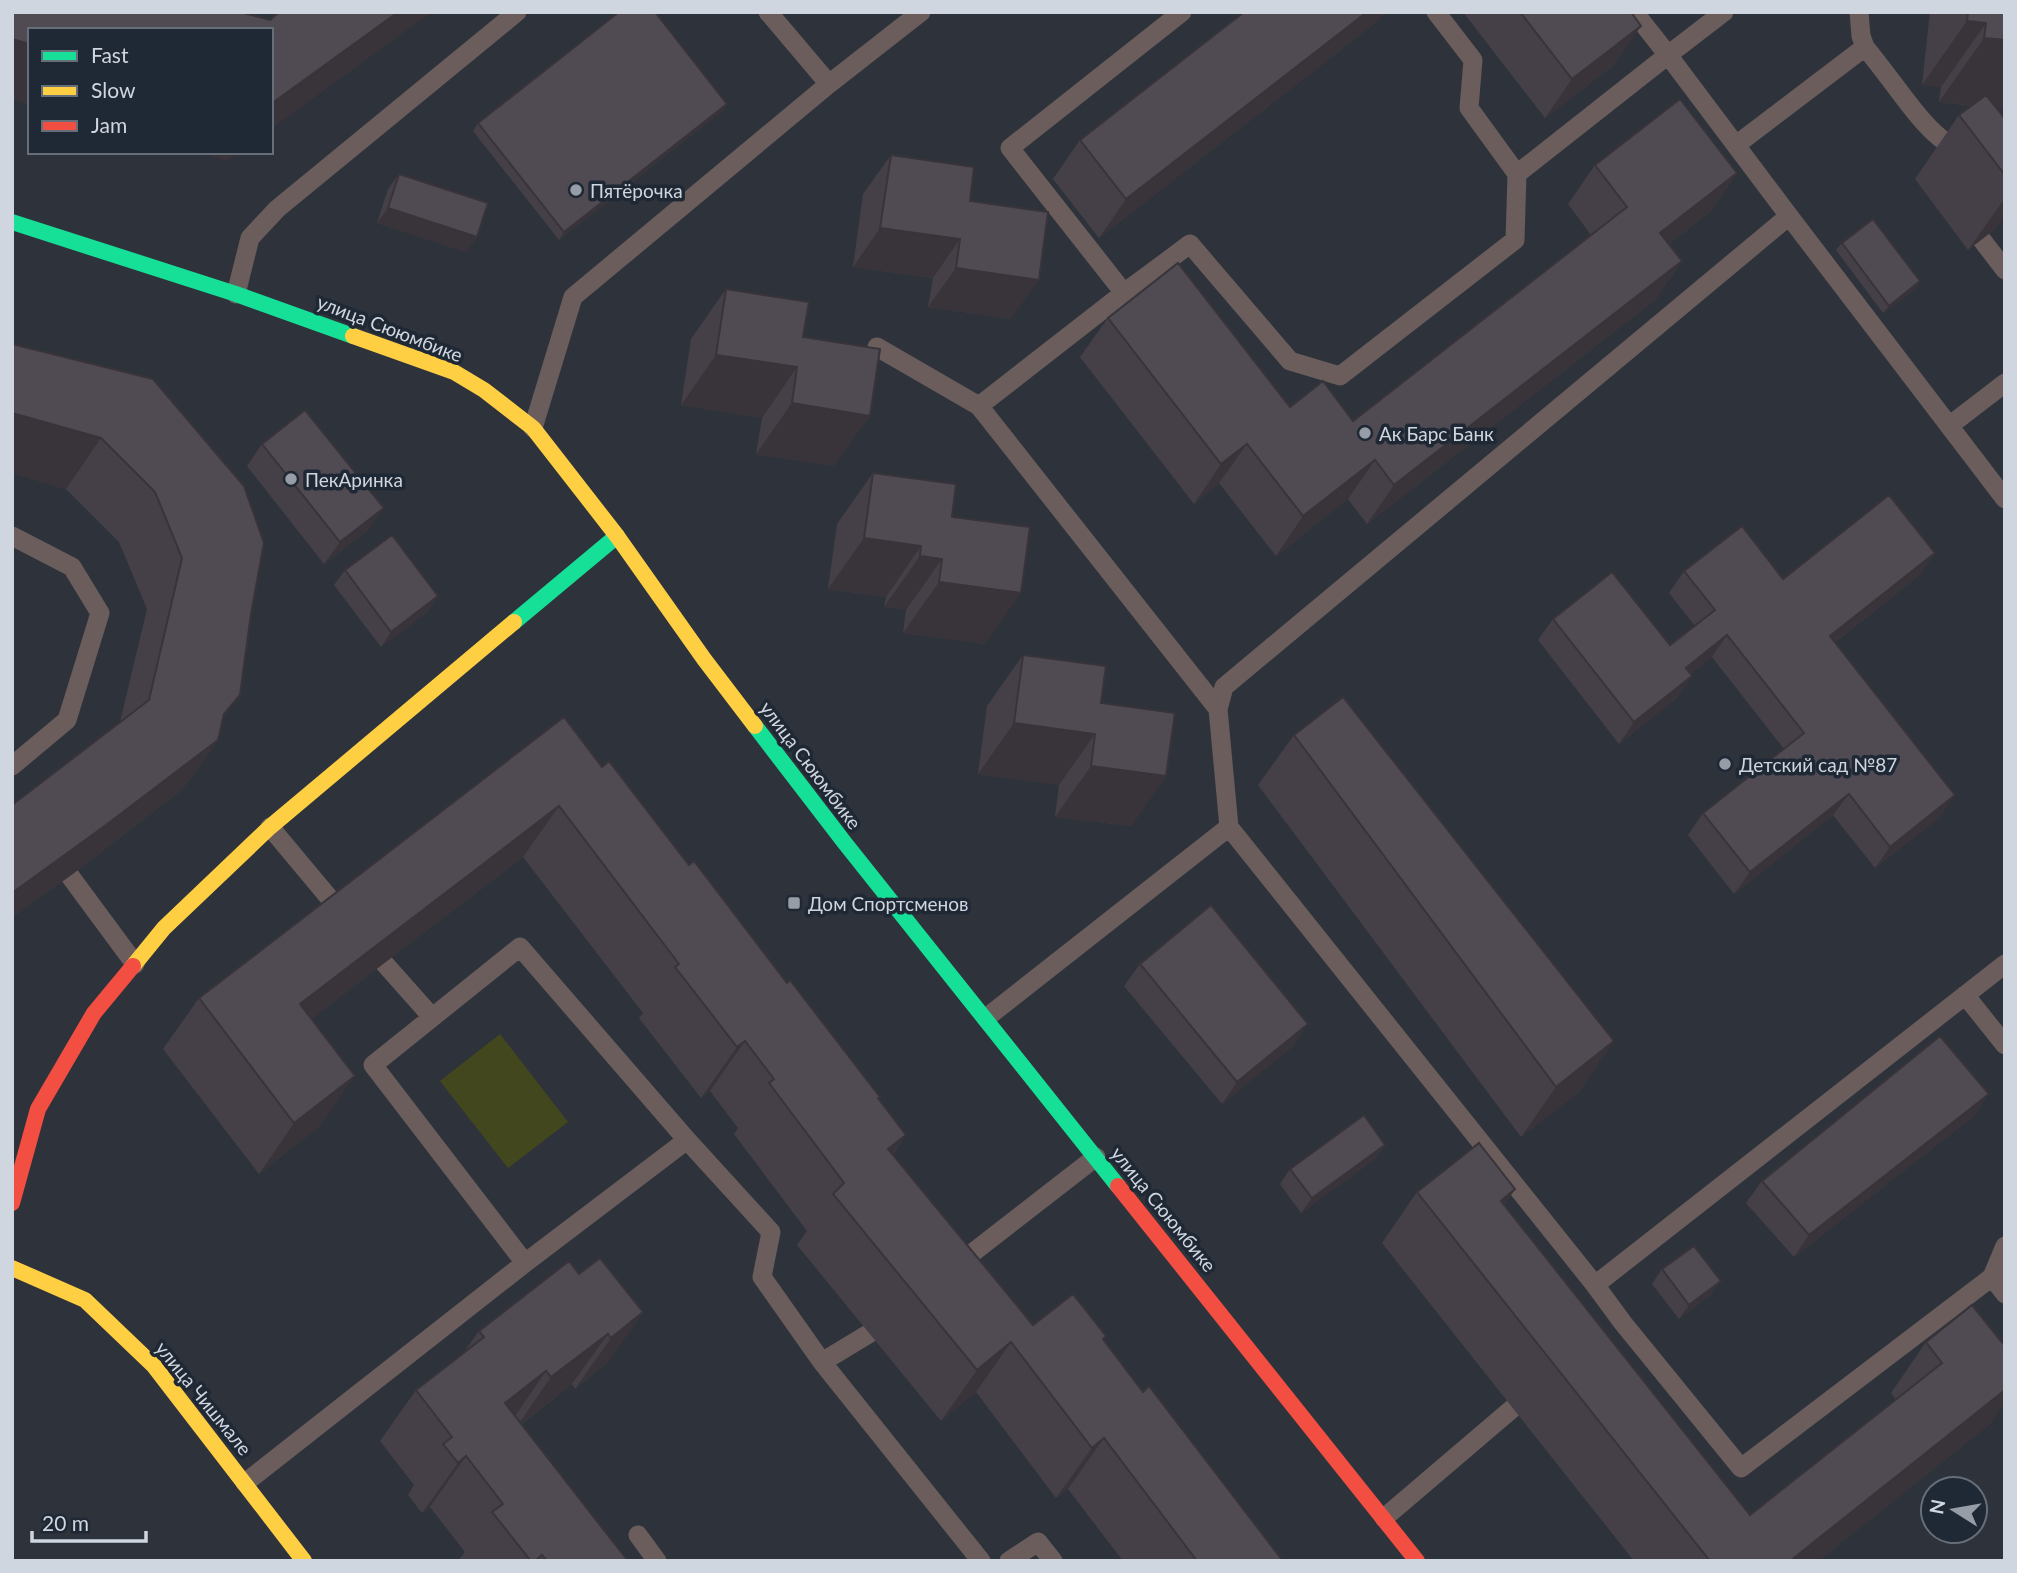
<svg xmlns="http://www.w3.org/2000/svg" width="2017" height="1573" viewBox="0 0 2017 1573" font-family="Lato,sans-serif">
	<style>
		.green { fill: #43471e }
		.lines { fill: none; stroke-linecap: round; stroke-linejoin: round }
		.lane { stroke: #6a5d5c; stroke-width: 19 }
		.fast { stroke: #16e098; stroke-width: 16 }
		.slow { stroke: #ffcf43; stroke-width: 16 }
		.jam { stroke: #f24e42; stroke-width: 16 }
		.wall { fill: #454047 }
		.shaded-wall { fill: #38343a }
		.building { fill: #504a53; stroke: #38343a; stroke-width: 2 }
		.poi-dot { fill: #979da6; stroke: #1f2835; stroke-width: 2.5 }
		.labels { text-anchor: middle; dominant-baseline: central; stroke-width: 7; stroke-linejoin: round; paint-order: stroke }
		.poi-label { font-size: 19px; fill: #d0d6df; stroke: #1f2835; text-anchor: start }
		.street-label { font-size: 19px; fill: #d0d6df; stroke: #1f2835 }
	</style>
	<rect width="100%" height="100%" fill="#2e333b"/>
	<path class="green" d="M500,1034L568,1122L508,1168L440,1081Z"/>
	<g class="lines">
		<path class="lane" d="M1436,12L1473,60L1469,108L1517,174
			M1859,12L1861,36L1865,47C1878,63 1890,79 1902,95C1934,137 1950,155 2005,161
			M829,84L921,12
			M1736,145L1865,47
			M1789,216L2005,499
			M1982,240L2005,270
			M1124,293L1010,148L1182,12
			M236,294L250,238L277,209L517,12
			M877,347L979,406
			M1949,426L2005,383
			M533,428L573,297L829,84L768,12
			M12,536L72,567L100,613L67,720L12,766
			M1218,709L979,406L1124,293L1190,244L1290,361L1340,376L1515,240L1517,174L1668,55L1634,12
			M270,827L341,912
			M1229,827L1595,1285L1623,1323L1741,1468L1992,1277L2005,1294
			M70,876L135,964
			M384,963L432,1017
			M1965,995L2005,1045
			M986,1018L1229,827L1218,709L1224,687L1789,216L1668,55L1724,12
			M525,1263L373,1065L520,947L687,1140L771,1232L762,1277L822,1362L981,1561
			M953,1268L1096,1157
			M1992,1277L2005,1246
			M1595,1285L2005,964
			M822,1362L870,1333
			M245,1483L525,1263L687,1140
			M1384,1518L1513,1408
			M638,1535L657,1561
			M1009,1561L1038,1542L1053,1561"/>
		<path class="fast" d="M12,222L236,294L353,336
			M514,622L617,536
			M755,726L844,842L1118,1186"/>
		<path class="slow" d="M353,336L454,372L484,390L533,428L617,536L704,659L755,726
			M133,966L164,928L270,827L514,622
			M12,1268L85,1300L154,1366L304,1561"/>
		<path class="jam" d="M1118,1186L1417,1561
			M12,1203L38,1109L94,1013L133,966"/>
	</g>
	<path class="wall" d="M1244,12H1384L1378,21L1099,238L1053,179L1080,140Z
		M1463,12H1631L1614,65L1545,118Z
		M1930,12H2005V109L1997,108L2005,119V215L1995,229L1968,250L1915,179L1959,115L1972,106L1939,102L1941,87L1922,85Z
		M727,104L722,111L559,240L473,131L478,123Z
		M891,155L970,201L1011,319L928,307L933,278L853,267L863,194Z
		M1595,165L1737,173L1710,212L1669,244L1682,261L1655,300L1367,524L1348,499L1276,556L1219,483L1194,504L1080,357L1108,318L1290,407L1353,421L1591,235L1568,204Z
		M399,174L477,237L466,252L377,223L388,189Z
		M1842,243L1920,281L1915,289L1883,313L1836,250Z
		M726,289L803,337L834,466L756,454L762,418L681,405L691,339Z
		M153,379L251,614L240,695L222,719L218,740L182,790L70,876L120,722L147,609L119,542L66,489L12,473Z
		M262,444L368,530L324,564L247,466Z
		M873,473L952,517L985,644L903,633L906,610L884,607L886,597L828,589L837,524Z
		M1935,553L1920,575L1835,642L1940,817L1875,868L1833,815L1734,894L1688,835L1703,813L1784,749L1712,657L1690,674L1692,676L1677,698L1619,744L1538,640L1553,619L1670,645L1695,626L1669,593L1684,571L1783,579Z
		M345,570L438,596L428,611L381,647L334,585Z
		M1023,655L1101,703L1166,776L1131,826L1055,817L1059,785L978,774L987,706Z
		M1294,735L1614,1041L1579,1092L1521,1137L1258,785Z
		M602,767L689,865L787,983L878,1099L906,1135L893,1155L1033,1325L1103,1339L1143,1392L1283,1561H1123L1068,1489L1056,1498L976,1392L941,1421L797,1245L807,1231L734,1134L738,1128L710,1091L701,1098L639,1018L643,1013L523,857L311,1019L319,1127L259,1174L163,1049L199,998Z
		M1140,964L1308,1024L1293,1046L1222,1104L1124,986Z
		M1974,1116L1794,1257L1746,1203L1762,1181Z
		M1385,1145L1375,1159L1301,1213L1280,1184L1290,1169Z
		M1515,1189L1504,1205L1750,1515L1896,1400L1891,1393L1926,1342L1990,1424L1818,1561H1634L1382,1243L1417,1192Z
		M1662,1269L1721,1281L1710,1295L1679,1319L1652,1284Z
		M579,1274L643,1312L607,1363L575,1389L572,1384L522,1424L628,1561H458L465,1552L430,1507L422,1513L408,1495L414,1485L380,1441L416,1390L464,1352L479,1331Z"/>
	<path class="shaded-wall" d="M398,12H432L271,129V104Z
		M1367,12H1384L1378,21L1099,238L1126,199Z
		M1967,21L1986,23L1941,87L1922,85Z
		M1641,26L1614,65L1545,118L1572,79Z
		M1984,38L2005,40V109L1939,102Z
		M12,39L30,44V105L12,100Z
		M727,104L722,111L559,240L564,232Z
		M197,152H239L227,161Z
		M1737,173L1710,212L1633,272L1660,233Z
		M2005,198V215L1995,229L1968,250Z
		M388,208L477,237L466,252L377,223Z
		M880,228L960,239L933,278L853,267Z
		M1682,261L1655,300L1367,524L1394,485Z
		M956,268L1039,280L1011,319L928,307Z
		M1920,281L1915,289L1883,313L1889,306Z
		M716,355L797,367L762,418L681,405Z
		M792,403L870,416L834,466L756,454Z
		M12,413L101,438L66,489L12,473Z
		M1247,444L1219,483L1194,504L1221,464Z
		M1375,460L1348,499L1276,556L1303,516Z
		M384,508L368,530L324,564L340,542Z
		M864,538L921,546L886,597L828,589Z
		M1935,553L1920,575L1815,657L1830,636Z
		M920,556L942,559L906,610L884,607Z
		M939,582L1021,593L985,644L903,633Z
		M438,596L428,611L381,647L391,632Z
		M1727,635L1712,657L1670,689L1686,668Z
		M1692,676L1677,698L1619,744L1634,722Z
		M240,695L204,745L218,740L182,790L70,876L12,918V893L224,714Z
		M1014,723L1095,734L1059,785L978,774Z
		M1091,766L1166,776L1131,826L1055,817Z
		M1849,794L1833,815L1734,894L1750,872Z
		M1955,795L1940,817L1875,868L1890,847Z
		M559,806L523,857L264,1055L300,1004Z
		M1308,1024L1293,1046L1222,1104L1237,1082Z
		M745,1041L710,1091L701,1098L737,1047Z
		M1614,1041L1579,1092L1521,1137L1556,1087Z
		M355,1076L319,1127L259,1174L294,1123Z
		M1989,1094L1974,1116L1794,1257L1809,1235Z
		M906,1135L871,1186L888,1149Z
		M1385,1145L1375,1159L1301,1213L1312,1198Z
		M1515,1189L1480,1240L1501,1201Z
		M1721,1281L1710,1295L1679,1319L1689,1305Z
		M643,1312L607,1363L575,1389L611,1338Z
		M608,1334L572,1384L516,1428L551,1377Z
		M1011,1342L976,1392L941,1421L977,1370Z
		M546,1371L511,1422L505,1403Z
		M2005,1390V1403L1990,1424L1818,1561H1790Z
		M1104,1438L1068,1489L1056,1498L1092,1448Z
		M466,1456L430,1507L422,1513L458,1463Z"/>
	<path class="building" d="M12,12H240L270,20L279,12H398L271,104V30H30V44L12,39Z
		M619,12H655L727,104L564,232L478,123Z
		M1244,12H1367L1126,199L1080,140Z
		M1520,12H1631L1641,26L1572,79Z
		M1968,12H2005V40L1984,38L1986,23L1967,21Z
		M1986,95L2005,119V175L1959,115Z
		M1680,99L1737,173L1660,233L1682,261L1394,485L1375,460L1303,516L1247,444L1221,464L1108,318L1178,263L1290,407L1323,381L1353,421L1627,207L1595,165Z
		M891,155L974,167L970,201L1048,212L1039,280L956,268L960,239L880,228Z
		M399,174L488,203L477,237L388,208Z
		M1873,219L1920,281L1889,306L1842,243Z
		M726,289L809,302L803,337L880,349L870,416L792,403L797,367L716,355Z
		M12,344L153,379L244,486L264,543L251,614L240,695L224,714L218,740L106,825L12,893V805L149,700L182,558L155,492L101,438L12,413Z
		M305,410L384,508L340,542L262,444Z
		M873,473L956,484L952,517L1030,527L1021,593L939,582L942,559L920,556L921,546L864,538Z
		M1889,495L1935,553L1830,636L1955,795L1890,847L1849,794L1750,872L1703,813L1804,733L1727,635L1686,668L1692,676L1634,722L1553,619L1612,572L1670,645L1715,610L1684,571L1742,526L1783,579Z
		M392,535L438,596L391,632L345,570Z
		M1023,655L1106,666L1101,703L1175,713L1166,776L1091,766L1095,734L1014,723Z
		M1343,697L1614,1041L1556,1087L1294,735Z
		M564,717L602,767L609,761L689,865L694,861L787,983L790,980L880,1097L878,1098L906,1135L888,1149L1033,1325L1073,1294L1106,1336L1103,1339L1143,1392L1149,1386L1283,1561H1197L1104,1438L1092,1448L1011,1342L977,1370L833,1194L844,1183L769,1083L774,1079L745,1041L737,1047L675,967L679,964L559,806L300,1004L355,1076L294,1123L199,998Z
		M1211,905L1308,1024L1237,1082L1140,964Z
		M1940,1036L1989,1094L1809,1235L1762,1181Z
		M1364,1115L1385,1145L1312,1198L1290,1169Z
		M1479,1143L1515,1189L1501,1201L1750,1515L1942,1363L1926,1342L1972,1305L2005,1346V1390L1790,1561H1710L1417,1192Z
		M1694,1246L1721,1281L1689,1305L1662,1269Z
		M600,1258L643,1312L611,1338L608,1334L551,1377L546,1371L505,1403L628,1561H547L542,1555L535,1561H531L492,1512L503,1504L466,1456L458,1463L443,1444L452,1437L416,1390L484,1337L479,1331L569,1261L579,1274Z"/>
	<g class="poi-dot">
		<circle cx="576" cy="190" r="7"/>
		<circle cx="1365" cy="433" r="7"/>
		<circle cx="291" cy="479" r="7"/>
		<circle cx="1725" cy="764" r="7"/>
		<rect x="787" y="896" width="14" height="14" rx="3.5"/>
	</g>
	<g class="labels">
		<g class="poi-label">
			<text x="590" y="190">Пятёрочка</text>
			<text x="1379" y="433">Ак Барс Банк</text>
			<text x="305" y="479">ПекАринка</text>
			<text x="1739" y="764">Детский сад №87</text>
			<text x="808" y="903">Дом Спортсменов</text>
		</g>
		<g class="street-label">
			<text transform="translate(390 328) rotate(21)">улица Сююмбике</text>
			<text transform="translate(811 765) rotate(53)">улица Сююмбике</text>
			<text transform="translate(1164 1209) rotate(51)">улица Сююмбике</text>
			<text transform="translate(204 1398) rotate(51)">улица Чишмале</text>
		</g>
	</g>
	<rect width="2017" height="1573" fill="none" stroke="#d0d6df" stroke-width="28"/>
	<rect x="28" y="28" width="245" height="126" fill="#1f2835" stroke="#666e79" stroke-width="2"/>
	<rect x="42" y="51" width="35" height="10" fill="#16e098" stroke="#666e79" stroke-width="2"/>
	<text x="91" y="63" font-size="21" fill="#d0d6df">Fast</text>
	<rect x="42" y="86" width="35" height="10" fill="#ffcf43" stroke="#666e79" stroke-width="2"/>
	<text x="91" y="98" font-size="21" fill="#d0d6df">Slow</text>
	<rect x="42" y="121" width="35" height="10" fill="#f24e42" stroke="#666e79" stroke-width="2"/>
	<text x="91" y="133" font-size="21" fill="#d0d6df">Jam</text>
	<g transform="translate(1954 1510) rotate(281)"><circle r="33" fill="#1f2835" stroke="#666e79" stroke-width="2"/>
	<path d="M0-5L12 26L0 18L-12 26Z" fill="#979da6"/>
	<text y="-10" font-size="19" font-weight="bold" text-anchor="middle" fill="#d0d6df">N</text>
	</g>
	<path d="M32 1531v10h114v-10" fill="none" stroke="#d0d6df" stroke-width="3.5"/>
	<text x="42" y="1531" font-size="21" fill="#d0d6df" stroke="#1f2835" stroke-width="5" paint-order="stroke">20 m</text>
</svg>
